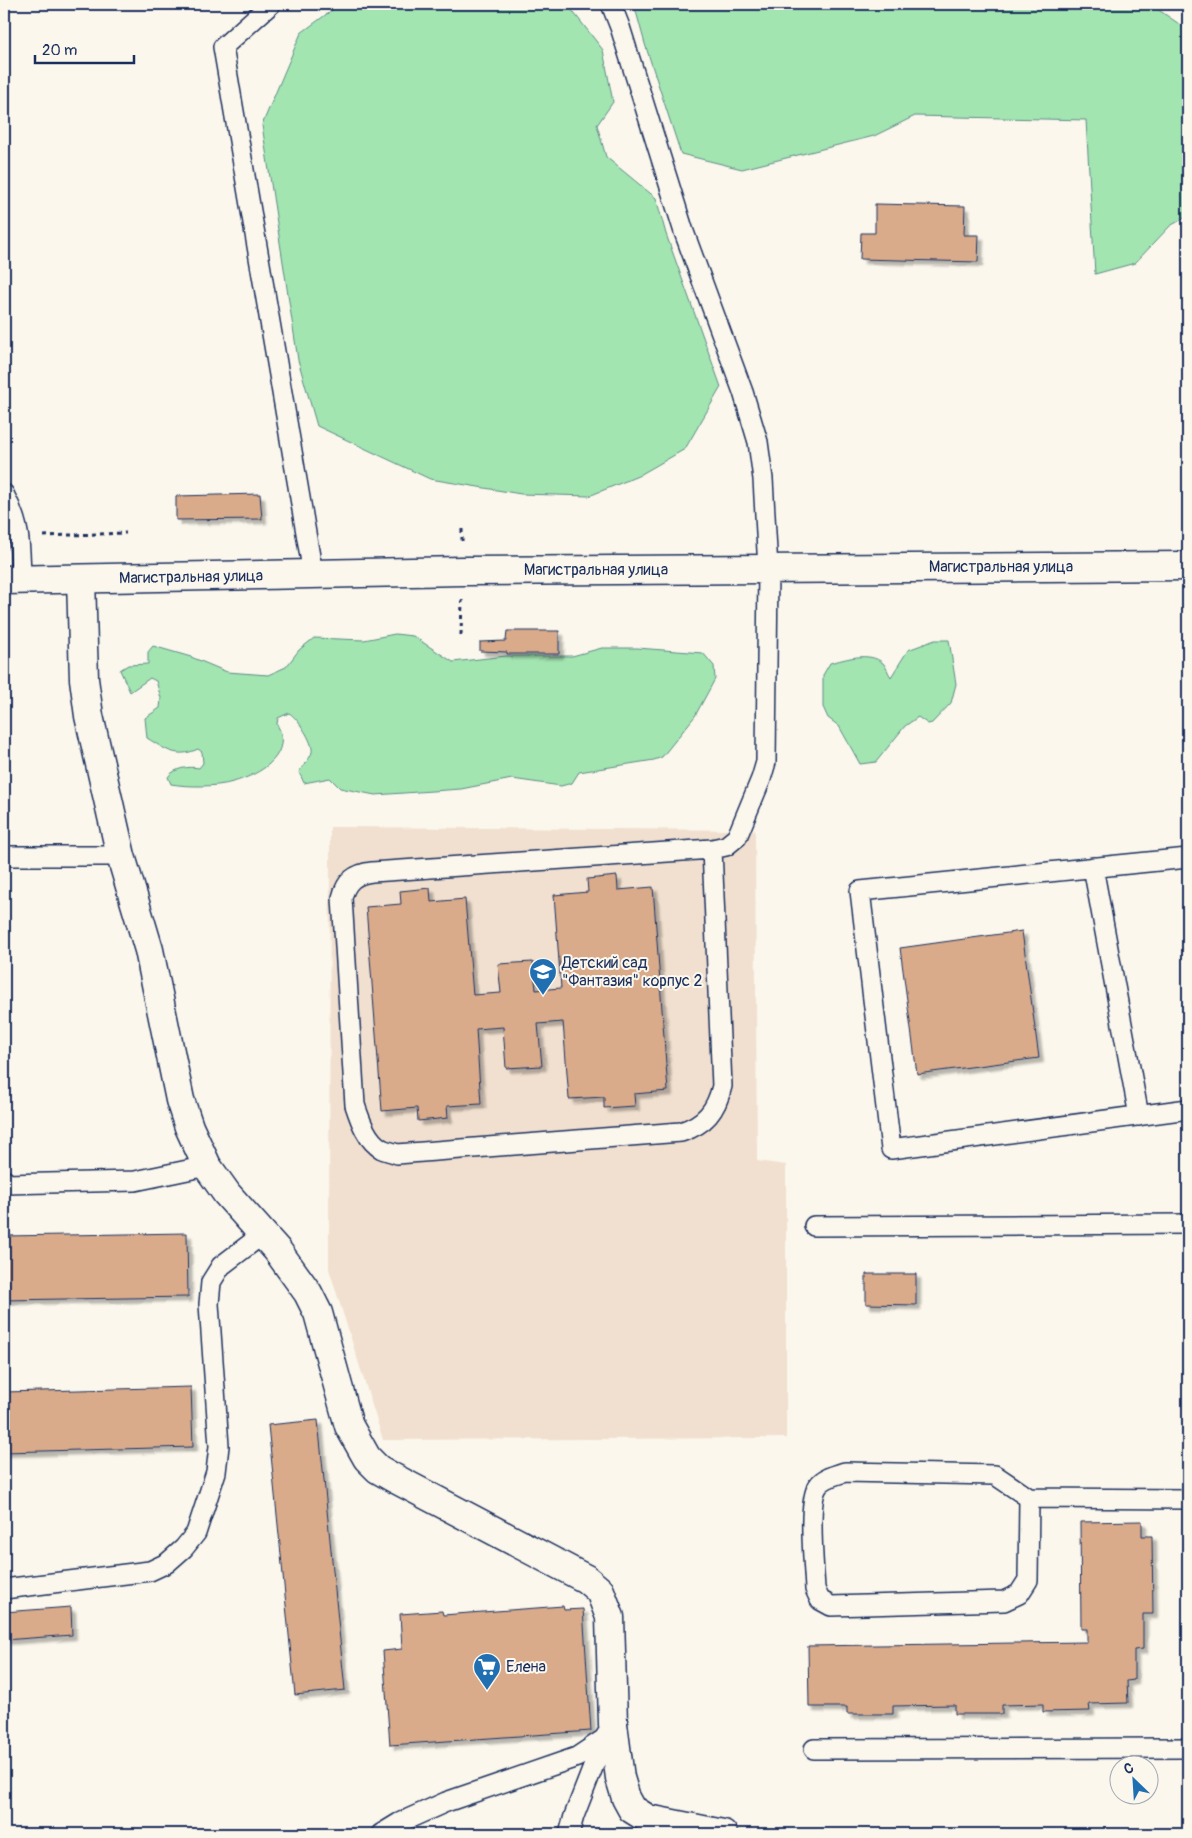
<svg xmlns="http://www.w3.org/2000/svg" width="1192" height="1838" viewBox="0 0 1192 1838" font-family="Pangolin,sans-serif">
	<style>
		.built { fill: #f1e0cf }
		.green { fill: #a2e5b0; stroke: #5e8a87 }
		.building { fill: #d9ab8a; stroke: #1b2f5e; filter: url(#shadow) }
		.lines { fill: none; stroke-linecap: round; stroke-linejoin: round }
		.service-casing { stroke: #1b2f5e; stroke-width: 22 }
		.minor-casing { stroke: #1b2f5e; stroke-width: 31 }
		.secondary-casing { stroke: #1b2f5e; stroke-width: 31 }
		.path { stroke: #1b2f5e; stroke-width: 3; stroke-dasharray: 4 4; stroke-linecap: butt }
		.service { stroke: #fbf7ec; stroke-width: 19 }
		.minor { stroke: #fbf7ec; stroke-width: 28 }
		.secondary { stroke: #fbf7ec; stroke-width: 28 }
		.labels { text-anchor: middle; dominant-baseline: central; stroke-width: 4; stroke-linejoin: round; paint-order: stroke }
		.street-label { font-size: 16px; fill: #1b2f5e; stroke: #fbf7ec }
		.poi-label { font-size: 16px; fill: #1b2f5e; stroke: #fbf7ec; text-anchor: start }
	</style>
	<defs>
		<filter id="shadow"><feDropShadow dx="4.5" dy="4.5" stdDeviation="1" flood-color="#0004"/></filter>
	</defs>
	<rect width="100%" height="100%" fill="#fbf7ec"/>
	<filter id="ink" filterUnits="userSpaceOnUse"><feTurbulence type="fractalNoise" baseFrequency=".02" numOctaves="2"/><feDisplacementMap in="SourceGraphic" scale="10" xChannelSelector="R" yChannelSelector="G"/><feConvolveMatrix kernelMatrix="1 2 1 2 8 2 1 2 1" color-interpolation-filters="sRGB"/></filter>
	<g filter="url(#ink)">
		<path class="built" d="M330,827L755,830L757,1161L786,1165V1438L383,1440L329,1269Z"/>
		<path class="green" d="M353,4H567L603,50L613,102L597,125L606,157L656,198L666,234L721,387L685,449L638,476L589,496L521,494L430,479L317,426L298,360L262,125L301,33L339,5Z
			M634,4H1150L1185,28V77L1188,109V216L1170,226L1135,263L1095,274L1086,120L915,116L874,136L742,169L681,154L645,44Z
			M395,634L413,636L453,662L506,656H572L602,648H637L703,653L714,666L715,679L695,716L662,757L654,760L579,772L572,783L561,786L512,779L461,789L375,795L340,788L330,778L304,783L299,772C303,766 310,759 312,752C314,743 297,717 289,713L278,718L277,724C278,727 281,731 281,735C285,761 255,776 233,782C217,787 188,787 171,784L168,777C174,768 189,766 199,768L203,763L202,752L198,749C176,759 165,749 147,738L145,718L160,708L161,698L156,681L150,678L130,692L120,670L128,665L148,664V652L153,646L191,657L227,672L268,675L286,667L299,650L314,638L364,640Z
			M935,640H949L956,684L951,703L932,723L928,724L918,717L905,726L876,762L860,764L839,726L828,718L823,707V675L830,663C846,659 869,651 883,663C886,666 888,673 891,677L908,650Z"/>
		<path class="building" d="M875,204L965,206L964,235H979L978,262L860,259L861,233H875Z
			M260,494L262,519L176,520V496Z
			M507,631H559V654H507V652L480,651V642L506,641Z
			M617,876L618,890L653,887L668,1091L634,1094L635,1106L604,1108V1097L569,1099L563,1022L538,1024L542,1066L506,1068L503,1027L476,1029L481,1104L447,1106L448,1118L418,1121L417,1108L382,1111L366,907L401,904L400,891L430,888L431,902L465,899L473,995L501,993L498,964L533,962L536,990L561,988L554,895L588,892L587,879Z
			M1022,931L1039,1058L917,1074L900,948Z
			M187,1233L188,1297L4,1300V1236Z
			M866,1274H916V1305L866,1304Z
			M191,1387L193,1447L4,1452V1392Z
			M318,1420L345,1690L295,1695L268,1425Z
			M1142,1521V1536H1152L1153,1614H1143V1649L1134,1650V1680L1127,1681L1128,1703L1089,1704L1090,1711L1043,1712V1704L1002,1705V1714H955V1705L893,1706V1714H847V1707H809L808,1646L1087,1642V1629H1081L1080,1522Z
			M563,1606L564,1610L583,1609L591,1731L390,1745L383,1651L402,1649L400,1614L442,1611L443,1615Z
			M71,1607L72,1635L4,1640V1612Z"/>
		<g class="lines">
			<defs>
				<path id="service" d="M271,4L223,47L313,574
					M611,4L620,27L684,232L743,392L758,442L763,479L768,569L766,762L761,779L737,837L726,846L712,849L372,872C355,874 346,881 342,898L355,1105C360,1120 367,1141 382,1149C386,1151 393,1152 397,1154L681,1132C705,1124 716,1111 722,1086L712,849
					M4,494C21,526 20,545 21,580
					M4,856H121
					M1188,858L860,891L891,1149L1188,1109
					M1093,867L1139,1116
					M4,1180L5,1184L135,1181L207,1166
					M814,1226L1188,1224
					M1029,1498L1028,1580L1019,1594L1004,1601L831,1606L820,1600L815,1589C814,1567 807,1501 818,1486C824,1477 836,1475 845,1472L995,1475L1029,1498L1188,1499
					M4,1589L150,1571L167,1563L184,1548L196,1533L216,1472L219,1446L209,1304L211,1282L221,1266L263,1234
					M814,1749L1188,1748
					M381,1834L399,1823L446,1802L577,1757L604,1739L613,1724
					M569,1834L574,1816L604,1739"/>
				<path id="minor" d="M81,579L84,679L89,716L121,856L149,950L180,1100L189,1127L207,1166L227,1194L277,1250L308,1293L318,1313L349,1426L367,1458L378,1469L392,1477L586,1579L600,1591L610,1617L613,1724L620,1778L626,1798L632,1809L648,1819L723,1834"/>
				<path id="secondary" d="M4,580L462,571L1188,566"/>
			</defs>
			<use href="#service" class="service-casing"/>
			<use href="#minor" class="minor-casing"/>
			<use href="#secondary" class="secondary-casing"/>
			<path class="path" d="M44,536L126,533
				M462,541V527
				M461,635L462,600"/>
			<use href="#service" class="service"/>
			<use href="#minor" class="minor"/>
			<use href="#secondary" class="secondary"/>
		</g>
	</g>
	<defs>
		<symbol id="school-pin" viewBox="-11 -11 22 30"><path d="M0 17L-7.5 6A9.5 9.5 0 1 1 7.5 6Z" fill="#1f6fb2" stroke="#fbf7ec"/><path d="M0-5L7-2L0 1L-7-2ZM-4 1L0 2.5L4 1V4Q0 6-4 4Z" fill="#fff"/></symbol>
		<symbol id="supermarket-pin" viewBox="-11 -11 22 30"><path d="M0 17L-7.5 6A9.5 9.5 0 1 1 7.5 6Z" fill="#1f6fb2" stroke="#fbf7ec"/><path d="M-6-5.5h2.5l.6 2H6L4.5 2H-2.5L-4.4-4H-6ZM-1.5 3.2a1.3 1.3 0 1 0 .1 0ZM3 3.2a1.3 1.3 0 1 0 .1 0Z" fill="#fff"/></symbol>
	</defs>
	<g fill-rule="evenodd">
		<use href="#school-pin" x="527" y="956" width="32" height="43"/>
		<use href="#supermarket-pin" x="471" y="1651" width="32" height="43"/>
	</g>
	<g class="labels">
		<g class="street-label">
			<text x="1001" y="567">Магистральная улица</text>
			<text x="596" y="570">Магистральная улица</text>
			<text transform="translate(191 577) rotate(-1)">Магистральная улица</text>
		</g>
		<g class="poi-label">
			<text x="562" y="963">Детский сад<tspan x="562" dy="18">"Фантазия" корпус 2</tspan></text>
			<text x="506" y="1667">Елена</text>
		</g>
	</g>
	<rect width="1192" height="1838" fill="none" stroke="#fbf7ec" stroke-width="20"/>
	<rect x="10" y="10" width="1172" height="1818" fill="none" stroke="#1b2f5e" stroke-width="2" filter="url(#ink)"/>
	<g transform="translate(1134 1780) rotate(335)"><circle r="24" fill="#fbf7ec" stroke="#a1a7b3"/>
	<path d="M0-4L9 19L0 12L-9 19Z" fill="#1f6fb2"/>
	<text y="-8" font-size="14" font-weight="bold" text-anchor="middle" fill="#1b2f5e">С</text>
	</g>
	<path d="M35 55v8h99v-8" fill="none" stroke="#1b2f5e" stroke-width="2.5"/>
	<text x="42" y="55" font-size="15" fill="#1b2f5e" stroke="#fbf7ec" stroke-width="4" paint-order="stroke">20 m</text>
</svg>
